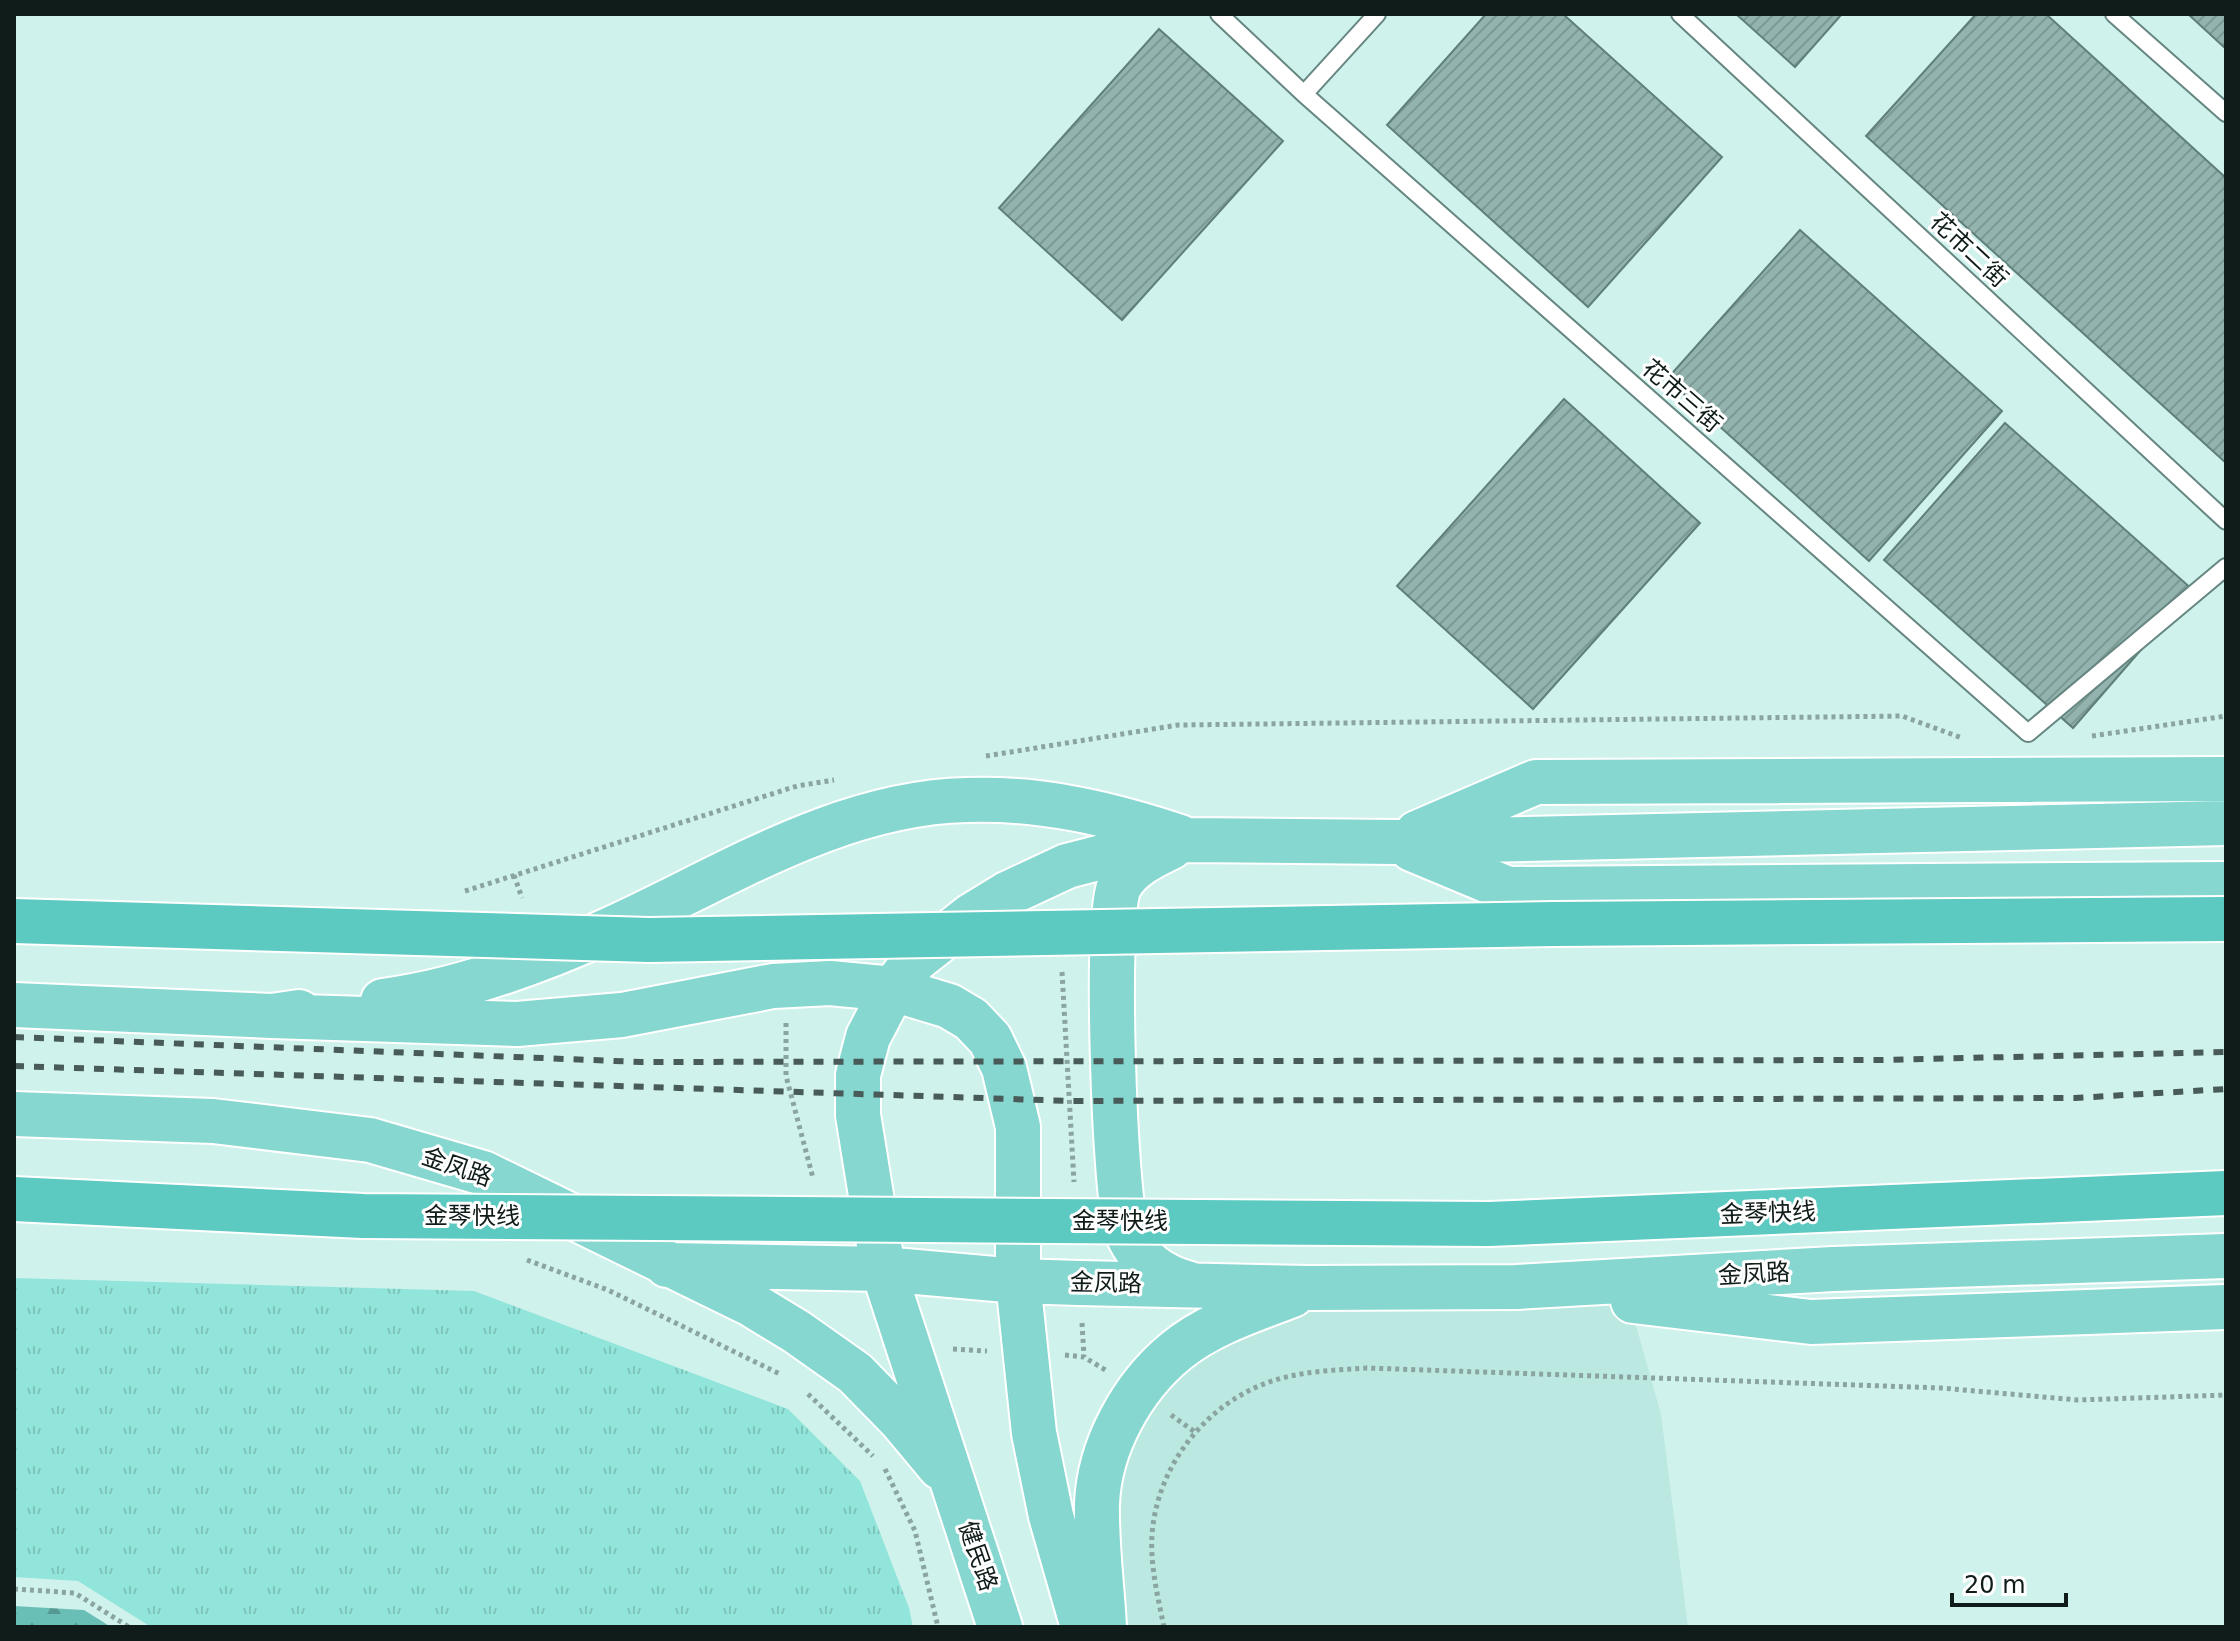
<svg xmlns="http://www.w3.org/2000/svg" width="2240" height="1641" viewBox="0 0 2240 1641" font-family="'DejaVu Sans','Noto Sans SC',sans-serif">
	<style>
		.built { fill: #bce8e2 }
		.grass { fill: url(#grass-tufts) }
		.forest { fill: url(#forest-firs) }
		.building { fill: url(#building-hatch); stroke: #5f7f7b; stroke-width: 2 }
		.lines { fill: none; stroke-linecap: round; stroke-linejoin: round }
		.service-casing { stroke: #668681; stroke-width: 20 }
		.primary-casing { stroke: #fff; stroke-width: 48 }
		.path { stroke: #8aa5a1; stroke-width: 5; stroke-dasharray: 4 4; stroke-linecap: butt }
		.service { stroke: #fff; stroke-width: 16 }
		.primary { stroke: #85d7d0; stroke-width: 44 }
		.rail { stroke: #485b58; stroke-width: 6; stroke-dasharray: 10 10; stroke-linecap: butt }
		.trunk-bridge-casing { stroke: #fff; stroke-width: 48; stroke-linecap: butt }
		.trunk-bridge { stroke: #5ccac0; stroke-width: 44 }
		.labels { text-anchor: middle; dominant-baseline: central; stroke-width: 6; stroke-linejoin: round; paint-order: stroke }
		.street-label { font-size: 24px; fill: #0f1c1a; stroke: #fff }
	</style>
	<defs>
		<pattern id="grass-tufts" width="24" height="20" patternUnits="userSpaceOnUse" patternTransform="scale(2)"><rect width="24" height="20" fill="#92e5da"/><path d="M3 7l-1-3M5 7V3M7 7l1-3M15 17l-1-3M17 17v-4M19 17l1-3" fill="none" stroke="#7dc4ba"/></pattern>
		<pattern id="forest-firs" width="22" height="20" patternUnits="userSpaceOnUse" patternTransform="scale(2)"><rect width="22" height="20" fill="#69bfb5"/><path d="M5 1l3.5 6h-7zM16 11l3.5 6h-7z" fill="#559a92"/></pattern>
		<pattern id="building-hatch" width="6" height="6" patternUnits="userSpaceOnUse" patternTransform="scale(2)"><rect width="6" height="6" fill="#92b3ae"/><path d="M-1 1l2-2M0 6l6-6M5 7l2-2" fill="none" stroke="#7d9995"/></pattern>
	</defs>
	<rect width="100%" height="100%" fill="#d0f2ed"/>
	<path class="built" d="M1309,1288L1629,1301L1661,1414L1688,1627H1105L1097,1503L1138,1391Z"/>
	<path class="grass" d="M14,1278L474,1291L788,1409L860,1481L909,1608L913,1627H151L78,1581L14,1577Z"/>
	<path class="forest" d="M14,1606L84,1610L111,1627H14Z"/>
	<path class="building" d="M1486,14H1563L1722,157L1588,307L1387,125Z
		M1736,14H1842L1795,67Z
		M1976,14H2046L2226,178V463L1866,136Z
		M2188,14H2226V49Z
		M1159,29L1283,141L1122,320L999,208Z
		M1800,230L2002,411L1869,561L1667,379Z
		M1564,399L1700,523L1533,709L1397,586Z
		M2005,423L2193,590L2073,728L1884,560Z"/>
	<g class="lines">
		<defs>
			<path id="service" d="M1219,14L1304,94L2028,733L2226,567
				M1680,14L2226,521
				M2114,14L2226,113
				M1304,94L1377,14"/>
			<path id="primary" d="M1417,833L1536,782L2226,779
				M1171,847C1152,856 1129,867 1119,887C1105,919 1114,1196 1127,1232C1138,1260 1162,1277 1190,1284
				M1412,849L1508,889L2226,884
				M383,1001C460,991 538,962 609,930C722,879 837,803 966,800C1040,797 1111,814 1180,837
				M14,1005L272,1016L299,1012
				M272,1016L517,1024L622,1015L773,986L830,983L893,989L949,1006L971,1019L990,1039L1004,1068L1018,1127V1281L1034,1433L1051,1516L1083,1627
				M14,1114L213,1121L370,1140L483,1173L751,1304L797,1332L855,1373L900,1419L940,1467
				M667,1265L883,1269L1018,1281L1079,1283L1309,1288L1516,1287L1833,1269L2226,1256
				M1633,1301L1811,1322L2226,1307
				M1000,1627L883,1269L858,1115V1075L868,1037L893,989L915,960L971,916L1007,894L1067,866L1133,849L1188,840L1397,842L2226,823
				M1104,1627C1102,1587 1096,1545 1097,1504C1099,1447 1132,1387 1176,1351C1209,1324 1253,1310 1292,1295"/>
		</defs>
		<use href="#service" class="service-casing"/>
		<use href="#primary" class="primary-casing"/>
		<path class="path" d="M2092,736L2226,716
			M986,756L1178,725L1902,716L1962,738
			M514,875L522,898
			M465,891L797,786L834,780
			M1062,972L1074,1182
			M786,1023V1076L813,1178
			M527,1260L608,1290L780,1374
			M1082,1323L1084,1357
			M953,1349L987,1351
			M1065,1355L1084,1357L1107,1371
			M808,1394L873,1456
			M1171,1415L1195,1432
			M885,1469L915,1531L938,1627
			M14,1589L75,1593L129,1627
			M1164,1627C1158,1598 1150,1565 1152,1535C1157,1464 1208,1401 1275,1380C1305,1371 1336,1370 1367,1368L1941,1388L2078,1400L2226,1395"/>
		<use href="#service" class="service"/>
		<use href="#primary" class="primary"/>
		<path class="rail" d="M14,1037L641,1062L1879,1060L2226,1052
			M14,1066L1071,1101L2075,1098L2226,1089"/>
		<defs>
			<path id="trunk-bridge" d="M14,921L649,940L1554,924L2226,919
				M14,1199L363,1216L1489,1224L2226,1193"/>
		</defs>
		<use href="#trunk-bridge" class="trunk-bridge-casing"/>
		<use href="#trunk-bridge" class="trunk-bridge"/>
	</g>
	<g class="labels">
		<g class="street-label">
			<text transform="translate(1969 250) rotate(43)">花市二街</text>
			<text transform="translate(1682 396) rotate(41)">花市三街</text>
			<text transform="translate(457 1167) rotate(19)">金凤路</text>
			<text transform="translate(1768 1213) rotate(-2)">金琴快线</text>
			<text x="472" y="1216">金琴快线</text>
			<text x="1120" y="1221">金琴快线</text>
			<text transform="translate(1754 1274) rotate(-3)">金凤路</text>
			<text transform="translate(1106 1283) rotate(1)">金凤路</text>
			<text transform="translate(978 1556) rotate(71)">健民路</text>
		</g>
	</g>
	<rect width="2240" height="1641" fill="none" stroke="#0f1c1a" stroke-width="32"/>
	<path d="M1952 1593v12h114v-12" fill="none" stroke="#0f1c1a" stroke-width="4"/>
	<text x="1964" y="1593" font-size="24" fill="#0f1c1a" stroke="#ffffff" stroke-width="6" paint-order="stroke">20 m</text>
</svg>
